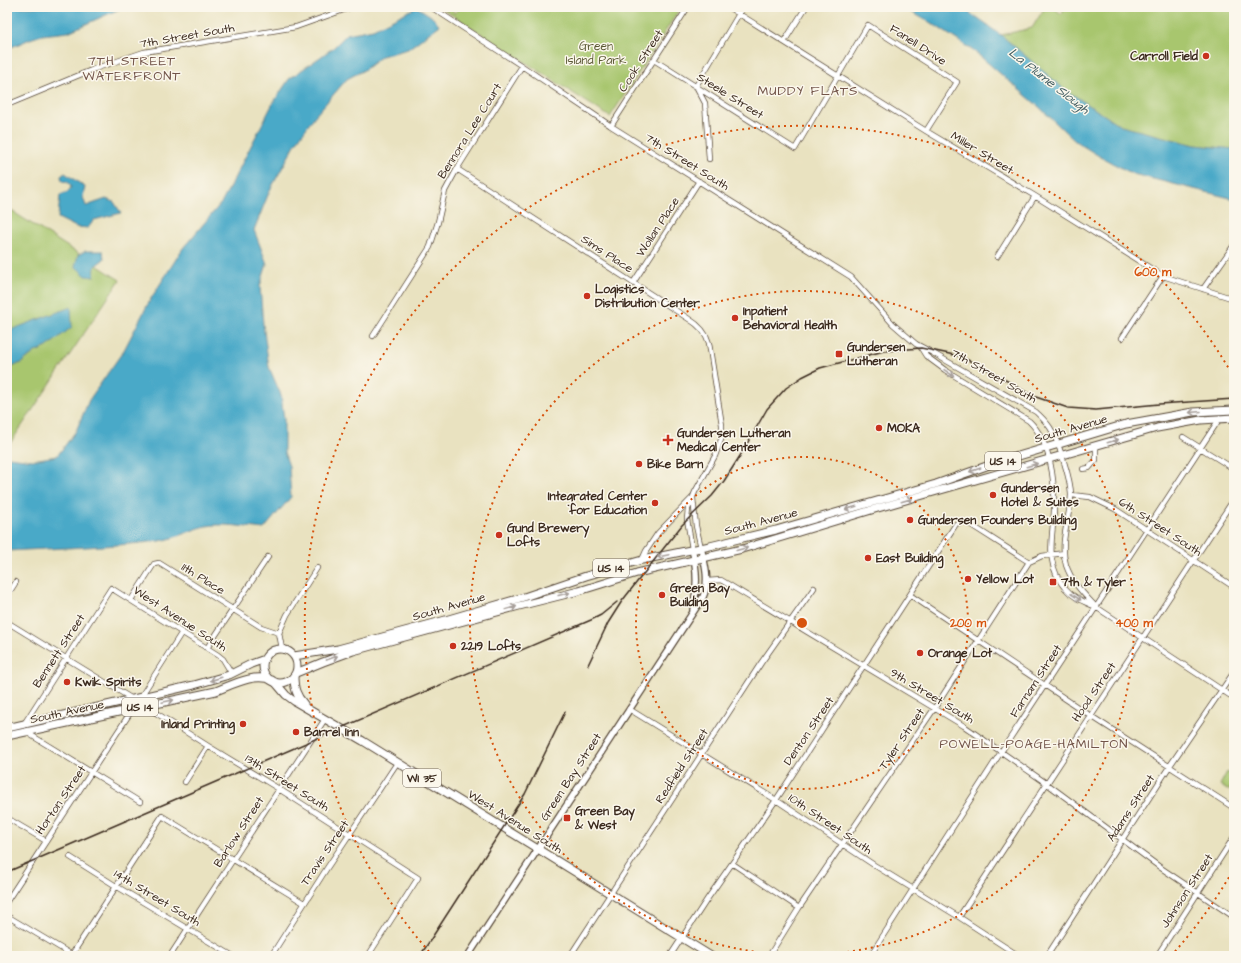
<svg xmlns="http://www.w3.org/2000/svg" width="1241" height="963" viewBox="0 0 1241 963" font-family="'Architects Daughter',sans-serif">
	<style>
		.green { fill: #a8c66e; stroke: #727846 }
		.water { fill: #49a9c8; stroke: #426a73 }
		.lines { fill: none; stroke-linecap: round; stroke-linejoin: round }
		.minor-casing { stroke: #554636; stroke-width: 6 }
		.tertiary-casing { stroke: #554636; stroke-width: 8 }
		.primary-casing { stroke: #554636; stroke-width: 9 }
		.trunk-casing { stroke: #554636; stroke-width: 9 }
		.minor { stroke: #fff; stroke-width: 4.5 }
		.tertiary { stroke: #fff; stroke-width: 5.5 }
		.primary { stroke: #fff; stroke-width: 7 }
		.trunk { stroke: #fff; stroke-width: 7 }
		.rail { stroke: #3b2a1e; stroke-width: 1.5 }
		.oneway { stroke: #a79f9a }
		.ring { fill: none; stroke: #d7540e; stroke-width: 2; stroke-dasharray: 2 4 }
		.poi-dot { fill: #c8321e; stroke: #fbf7ec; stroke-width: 1.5 }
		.labels { text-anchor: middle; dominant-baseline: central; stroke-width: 3; stroke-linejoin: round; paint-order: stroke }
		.shield { fill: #fbf7ec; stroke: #75685c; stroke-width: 1 }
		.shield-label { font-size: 11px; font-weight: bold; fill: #3b2a1e }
		.street-label { font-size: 12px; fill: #3b2a1e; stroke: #fbf7ec }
		.park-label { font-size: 12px; fill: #5c5936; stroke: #fbf7ec }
		.poi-label { font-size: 12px; font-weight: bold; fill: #3b2a1e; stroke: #fbf7ec; text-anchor: start }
		.neighbourhood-label { font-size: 13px; letter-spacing: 1px; fill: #73554a; stroke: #fbf7ec }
		.water-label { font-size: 13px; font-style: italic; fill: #415d62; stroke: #fbf7ec }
		.centre { fill: #d7540e; stroke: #fbf7ec; stroke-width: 2 }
		.ring-label { font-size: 12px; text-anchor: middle; font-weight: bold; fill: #d7540e; stroke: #fbf7ec; stroke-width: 3; stroke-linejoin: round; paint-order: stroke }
	</style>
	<rect width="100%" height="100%" fill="#fbf7ec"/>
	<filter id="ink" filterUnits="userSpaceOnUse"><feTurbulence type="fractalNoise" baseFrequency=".025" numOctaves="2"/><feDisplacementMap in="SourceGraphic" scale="8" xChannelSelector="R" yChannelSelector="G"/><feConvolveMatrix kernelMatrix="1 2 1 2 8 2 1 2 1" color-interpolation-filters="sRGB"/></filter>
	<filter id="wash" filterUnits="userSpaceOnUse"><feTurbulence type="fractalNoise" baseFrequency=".012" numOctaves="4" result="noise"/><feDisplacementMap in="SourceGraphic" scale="16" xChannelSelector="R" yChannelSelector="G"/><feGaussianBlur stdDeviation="0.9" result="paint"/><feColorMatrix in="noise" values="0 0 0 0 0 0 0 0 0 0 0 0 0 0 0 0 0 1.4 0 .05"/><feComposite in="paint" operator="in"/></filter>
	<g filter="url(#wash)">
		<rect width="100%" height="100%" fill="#e9e2c0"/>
		<path class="green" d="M440,7H451L454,13L462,7H681L610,117Z
			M1045,7H1052L1062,14L1064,7H1229L1234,10V149L1195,145L1121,126L1064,89L1001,35L1032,28Z
			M7,208L120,280L7,448V369L21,363L35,352L47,347L13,329H7Z
			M1227,772L1234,776V785L1231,789L1227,790L1220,785Z"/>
		<path class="water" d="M7,7H124L68,32L42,35L30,39L7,49Z
			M417,7L431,16L440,25L408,49L382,56L364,70L347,79L314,117L296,143L270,190L254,230L267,264L260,286L263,324L269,367L281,395L284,419V452L289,466L291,497L264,529C246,527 223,523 206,526C190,530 175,539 159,541C109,547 58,548 7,551V459L9,457L32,460L57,456L76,431L89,400L124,350L150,300L183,248L222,202L273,103L289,79L333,48L347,34L373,29Z
			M902,7H961L1001,35L1064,89L1121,126L1195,145L1234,149V199L1133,174L1099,156L1075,141L1037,105L975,52L933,24Z
			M65,173L85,187L83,197L86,206L106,199L114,202L121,213L94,220L88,228L76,227L58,218L60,195L68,192L71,187L68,182L62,181L61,176Z
			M85,251H103L104,259L95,266L94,277L86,276L75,266L78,255Z
			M71,307L72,327L47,347L35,352L21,363L7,369V329H13Z"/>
	</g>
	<g filter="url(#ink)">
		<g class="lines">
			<defs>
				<path id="minor" d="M431,7L522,66L611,126L851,277L893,324L916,344L931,352L1036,412C1042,418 1048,423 1052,431C1059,444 1071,480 1071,495C1070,519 1059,541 1066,565C1072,583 1084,594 1096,607
					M728,7L926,131L1035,196L1163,276L1234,299
					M784,42L806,7
					M654,60L795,149L868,25L957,82L926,131
					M7,105L94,69L144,52L296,27L352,7
					M611,126L688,7
					M709,159L705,103L696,86L743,7
					M457,169L689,319C699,325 706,332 709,343L722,425V437L715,456L695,492L688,509L687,519L692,549
					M997,257L1035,196
					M633,283L699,181
					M1203,289L1234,245
					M373,336L430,247L438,222L445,191L457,169L522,66
					M1122,338L1163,276
					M921,348L926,356L945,370L1029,421C1051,442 1055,481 1054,510C1053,539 1044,563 1065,588C1073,598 1085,602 1096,607L1234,698
					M1183,437L1234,469
					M1083,469L1089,468L1096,460V446
					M1071,495L1090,497L1115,509L1234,587
					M693,498L696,526L701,548
					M642,560L646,551L658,533L691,499
					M707,581L721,580L964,726L1046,783L1161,868L1234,917
					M910,595L1091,716L1234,808
					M7,596L16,582
					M131,600L154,564L159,563L261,627L279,633
					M7,622L134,700
					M207,648L268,557
					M282,649L279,633L287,615L317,568
					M140,698L182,632
					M145,706L208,746L279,789L418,878L368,956
					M629,709L776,800L874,865L959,917L1019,956
					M7,722L14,726
					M24,724L111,588L218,655L223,659L232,674
					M26,732L140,802
					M185,782L208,746
					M7,818L46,841
					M70,857L116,886L233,956
					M733,864L799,908
					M7,901L132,710
					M7,916L74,956
					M959,917L1234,499
					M71,956L162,816L304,903
					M170,956L325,719
					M271,956L327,868L397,763
					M570,956L761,663L814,588
					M670,956L708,898L776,800L956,524L962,521L968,523L1029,562
					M769,956L799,908L934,709L1029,562L1042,556L1064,553
					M870,956L1001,752L1220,418
					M1047,956L1169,767L1234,672
					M1157,956L1234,837"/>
				<path id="tertiary" d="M692,549C698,572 697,588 693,610
					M468,956L703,597C710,581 705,564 701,548"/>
				<path id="primary" d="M294,676C294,688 296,695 304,704
					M275,682L286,695L294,701L363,741L711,956"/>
				<path id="trunk" d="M263 666a17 17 0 1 1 34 0a17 17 0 1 1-34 0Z
					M294,656L338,649L442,621L524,597L586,576L642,560L710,546L776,530L936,484L995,463L1126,424L1193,412L1234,410
					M296,673L323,662L353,651L519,606L579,591L637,573L742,549L878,508L1157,428L1201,420L1234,418
					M7,728L194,685L229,675L251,664L265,659
					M7,736L216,691C234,684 254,673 272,680"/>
			</defs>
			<use href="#minor" class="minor-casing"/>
			<use href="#tertiary" class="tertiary-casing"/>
			<use href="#primary" class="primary-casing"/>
			<use href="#trunk" class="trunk-casing"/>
			<use href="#minor" class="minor"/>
			<use href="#tertiary" class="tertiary"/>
			<use href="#primary" class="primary"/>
			<use href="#trunk" class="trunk"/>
			<path class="rail" d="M588,665L608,623L622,601L682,525L712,496L724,481L740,456L767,409L786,388L802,377L820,368L884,351L921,348L959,356L983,367L1033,396L1068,408L1096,410L1159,404L1234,399
				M7,872L591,620L601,615L617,602
				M420,956L525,794L565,712"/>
		</g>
		<defs><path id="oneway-shaft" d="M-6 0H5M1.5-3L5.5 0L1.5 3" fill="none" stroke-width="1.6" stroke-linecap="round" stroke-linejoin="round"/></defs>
		<g class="oneway">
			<use href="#oneway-shaft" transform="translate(949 373) rotate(34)"/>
			<use href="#oneway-shaft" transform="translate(1195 412) rotate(175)"/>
			<use href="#oneway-shaft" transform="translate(1113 441) rotate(-16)"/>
			<use href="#oneway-shaft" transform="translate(1032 465) rotate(-16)"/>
			<use href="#oneway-shaft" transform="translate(975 470) rotate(161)"/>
			<use href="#oneway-shaft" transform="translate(907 500) rotate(-16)"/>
			<use href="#oneway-shaft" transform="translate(851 508) rotate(164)"/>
			<use href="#oneway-shaft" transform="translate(742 549) rotate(-14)"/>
			<use href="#oneway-shaft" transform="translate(663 556) rotate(168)"/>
			<use href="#oneway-shaft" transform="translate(564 594) rotate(-14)"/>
			<use href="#oneway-shaft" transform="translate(1076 597) rotate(33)"/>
			<use href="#oneway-shaft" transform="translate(511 608) rotate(-16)"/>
			<use href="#oneway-shaft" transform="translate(332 658) rotate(-20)"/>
			<use href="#oneway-shaft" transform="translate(216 679) rotate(164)"/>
			<use href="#oneway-shaft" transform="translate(168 701) rotate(-12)"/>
		</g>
	</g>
	<g class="ring">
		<circle cx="802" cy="623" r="166"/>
		<circle cx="802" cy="623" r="332"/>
		<path d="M1232 872A497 497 0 0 1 1171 956M433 956A497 497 0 1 1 1232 374"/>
	</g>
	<g class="poi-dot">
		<circle cx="1206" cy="56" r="4"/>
		<circle cx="587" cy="296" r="4"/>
		<circle cx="735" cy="318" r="4"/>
		<rect x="835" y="350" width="8" height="8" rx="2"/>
		<circle cx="879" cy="428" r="4"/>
		<path d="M666 434h4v4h4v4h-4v4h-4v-4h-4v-4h4z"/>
		<circle cx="639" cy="464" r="4"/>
		<circle cx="993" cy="495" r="4"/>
		<circle cx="655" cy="503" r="4"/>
		<circle cx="910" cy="520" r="4"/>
		<circle cx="499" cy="535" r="4"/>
		<circle cx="868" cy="558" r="4"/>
		<circle cx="968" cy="579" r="4"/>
		<rect x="1049" y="578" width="8" height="8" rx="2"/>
		<circle cx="662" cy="595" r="4"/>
		<circle cx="453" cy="646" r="4"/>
		<circle cx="920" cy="653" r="4"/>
		<circle cx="67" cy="682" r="4"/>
		<circle cx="243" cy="724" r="4"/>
		<circle cx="296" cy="732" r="4"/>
		<rect x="563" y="814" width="8" height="8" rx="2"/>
	</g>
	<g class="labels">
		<g class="shield">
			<rect x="985" y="452" width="36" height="18" rx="3"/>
			<rect x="593" y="559" width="36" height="18" rx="3"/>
			<rect x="122" y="698" width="36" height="18" rx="3"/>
			<rect x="403" y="769" width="38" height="18" rx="3"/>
		</g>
		<g class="shield-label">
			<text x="1003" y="461">US 14</text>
			<text x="611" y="568">US 14</text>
			<text x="140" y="707">US 14</text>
			<text x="422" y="778">WI 35</text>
		</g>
		<g class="street-label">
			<text transform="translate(187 36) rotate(-10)">7th Street South</text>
			<text transform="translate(918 45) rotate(33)">Fanell Drive</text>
			<text transform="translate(641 61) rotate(-57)">Cook Street</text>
			<text transform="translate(730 96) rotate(32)">Steele Street</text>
			<text transform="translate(470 131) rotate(-58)">Bennora Lee Court</text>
			<text transform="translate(982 153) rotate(31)">Miller Street</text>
			<text transform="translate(687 162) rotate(32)">7th Street South</text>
			<text transform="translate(658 227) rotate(-57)">Wollan Place</text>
			<text transform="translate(607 254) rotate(33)">Sims Place</text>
			<text transform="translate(994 376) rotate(30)">7th Street South</text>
			<text transform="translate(1071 429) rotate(-16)">South Avenue</text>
			<text transform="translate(761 522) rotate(-15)">South Avenue</text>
			<text transform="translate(1160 527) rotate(33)">6th Street South</text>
			<text transform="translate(203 579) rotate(32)">11th Place</text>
			<text transform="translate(449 607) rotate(-16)">South Avenue</text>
			<text transform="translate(180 619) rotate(33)">West Avenue South</text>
			<text transform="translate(59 651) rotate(-57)">Bennett Street</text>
			<text transform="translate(1036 681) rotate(-57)">Farnam Street</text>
			<text transform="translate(1094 692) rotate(-56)">Hood Street</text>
			<text transform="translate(932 696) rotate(31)">9th Street South</text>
			<text transform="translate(67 712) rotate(-12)">South Avenue</text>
			<text transform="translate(809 731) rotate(-56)">Denton Street</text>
			<text transform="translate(902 739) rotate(-56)">Tyler Street</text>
			<text transform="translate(682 766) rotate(-57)">Redfield Street</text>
			<text transform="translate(571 777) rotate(-57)">Green Bay Street</text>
			<text transform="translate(287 783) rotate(32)">13th Street South</text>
			<text transform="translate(61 800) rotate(-56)">Horton Street</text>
			<text transform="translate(1131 808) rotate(-57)">Adams Street</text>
			<text transform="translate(515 822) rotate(32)">West Avenue South</text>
			<text transform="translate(830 824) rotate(34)">10th Street South</text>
			<text transform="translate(239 832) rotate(-57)">Barlow Street</text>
			<text transform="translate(325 853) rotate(-56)">Travis Street</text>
			<text transform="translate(1187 891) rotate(-57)">Johnson Street</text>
			<text transform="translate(157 898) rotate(31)">14th Street South</text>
		</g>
		<g class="park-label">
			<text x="596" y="46">Green<tspan x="596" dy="14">Island Park</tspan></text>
		</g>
		<g class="poi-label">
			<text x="1198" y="56" text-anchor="end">Carroll Field</text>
			<text x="595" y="289">Logistics<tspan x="595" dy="14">Distribution Center</tspan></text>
			<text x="743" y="311">Inpatient<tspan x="743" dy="14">Behavioral Health</tspan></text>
			<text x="847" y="347">Gundersen<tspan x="847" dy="14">Lutheran</tspan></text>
			<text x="887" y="428">MOKA</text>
			<text x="677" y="433">Gundersen Lutheran<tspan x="677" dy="14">Medical Center</tspan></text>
			<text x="647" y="464">Bike Barn</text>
			<text x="1001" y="488">Gundersen<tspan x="1001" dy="14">Hotel &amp; Suites</tspan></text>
			<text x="647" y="496" text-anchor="end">Integrated Center<tspan x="647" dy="14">for Education</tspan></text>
			<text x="918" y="520">Gundersen Founders Building</text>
			<text x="507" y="528">Gund Brewery<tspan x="507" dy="14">Lofts</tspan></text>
			<text x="876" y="558">East Building</text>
			<text x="976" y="579">Yellow Lot</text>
			<text x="1061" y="582">7th &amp; Tyler</text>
			<text x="670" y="588">Green Bay<tspan x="670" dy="14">Building</tspan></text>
			<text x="461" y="646">2219 Lofts</text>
			<text x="928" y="653">Orange Lot</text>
			<text x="75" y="682">Kwik Spirits</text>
			<text x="235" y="724" text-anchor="end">Inland Printing</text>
			<text x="304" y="732">Barrel Inn</text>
			<text x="575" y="811">Green Bay<tspan x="575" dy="14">&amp; West</tspan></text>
		</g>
		<g class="neighbourhood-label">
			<text x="132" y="61">7TH STREET<tspan x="132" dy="15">WATERFRONT</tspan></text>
			<text x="808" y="91">MUDDY FLATS</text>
			<text x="1034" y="744">POWELL-POAGE-HAMILTON</text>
		</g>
		<g class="water-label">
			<text transform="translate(1049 81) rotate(38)">La Plume Slough</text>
		</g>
	</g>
	<circle cx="802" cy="623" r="6" class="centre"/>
	<g class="ring-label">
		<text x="1153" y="276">600 m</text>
		<text x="968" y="627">200 m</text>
		<text x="1134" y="627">400 m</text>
	</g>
	<rect width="1241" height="963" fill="none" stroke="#fbf7ec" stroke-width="24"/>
</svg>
